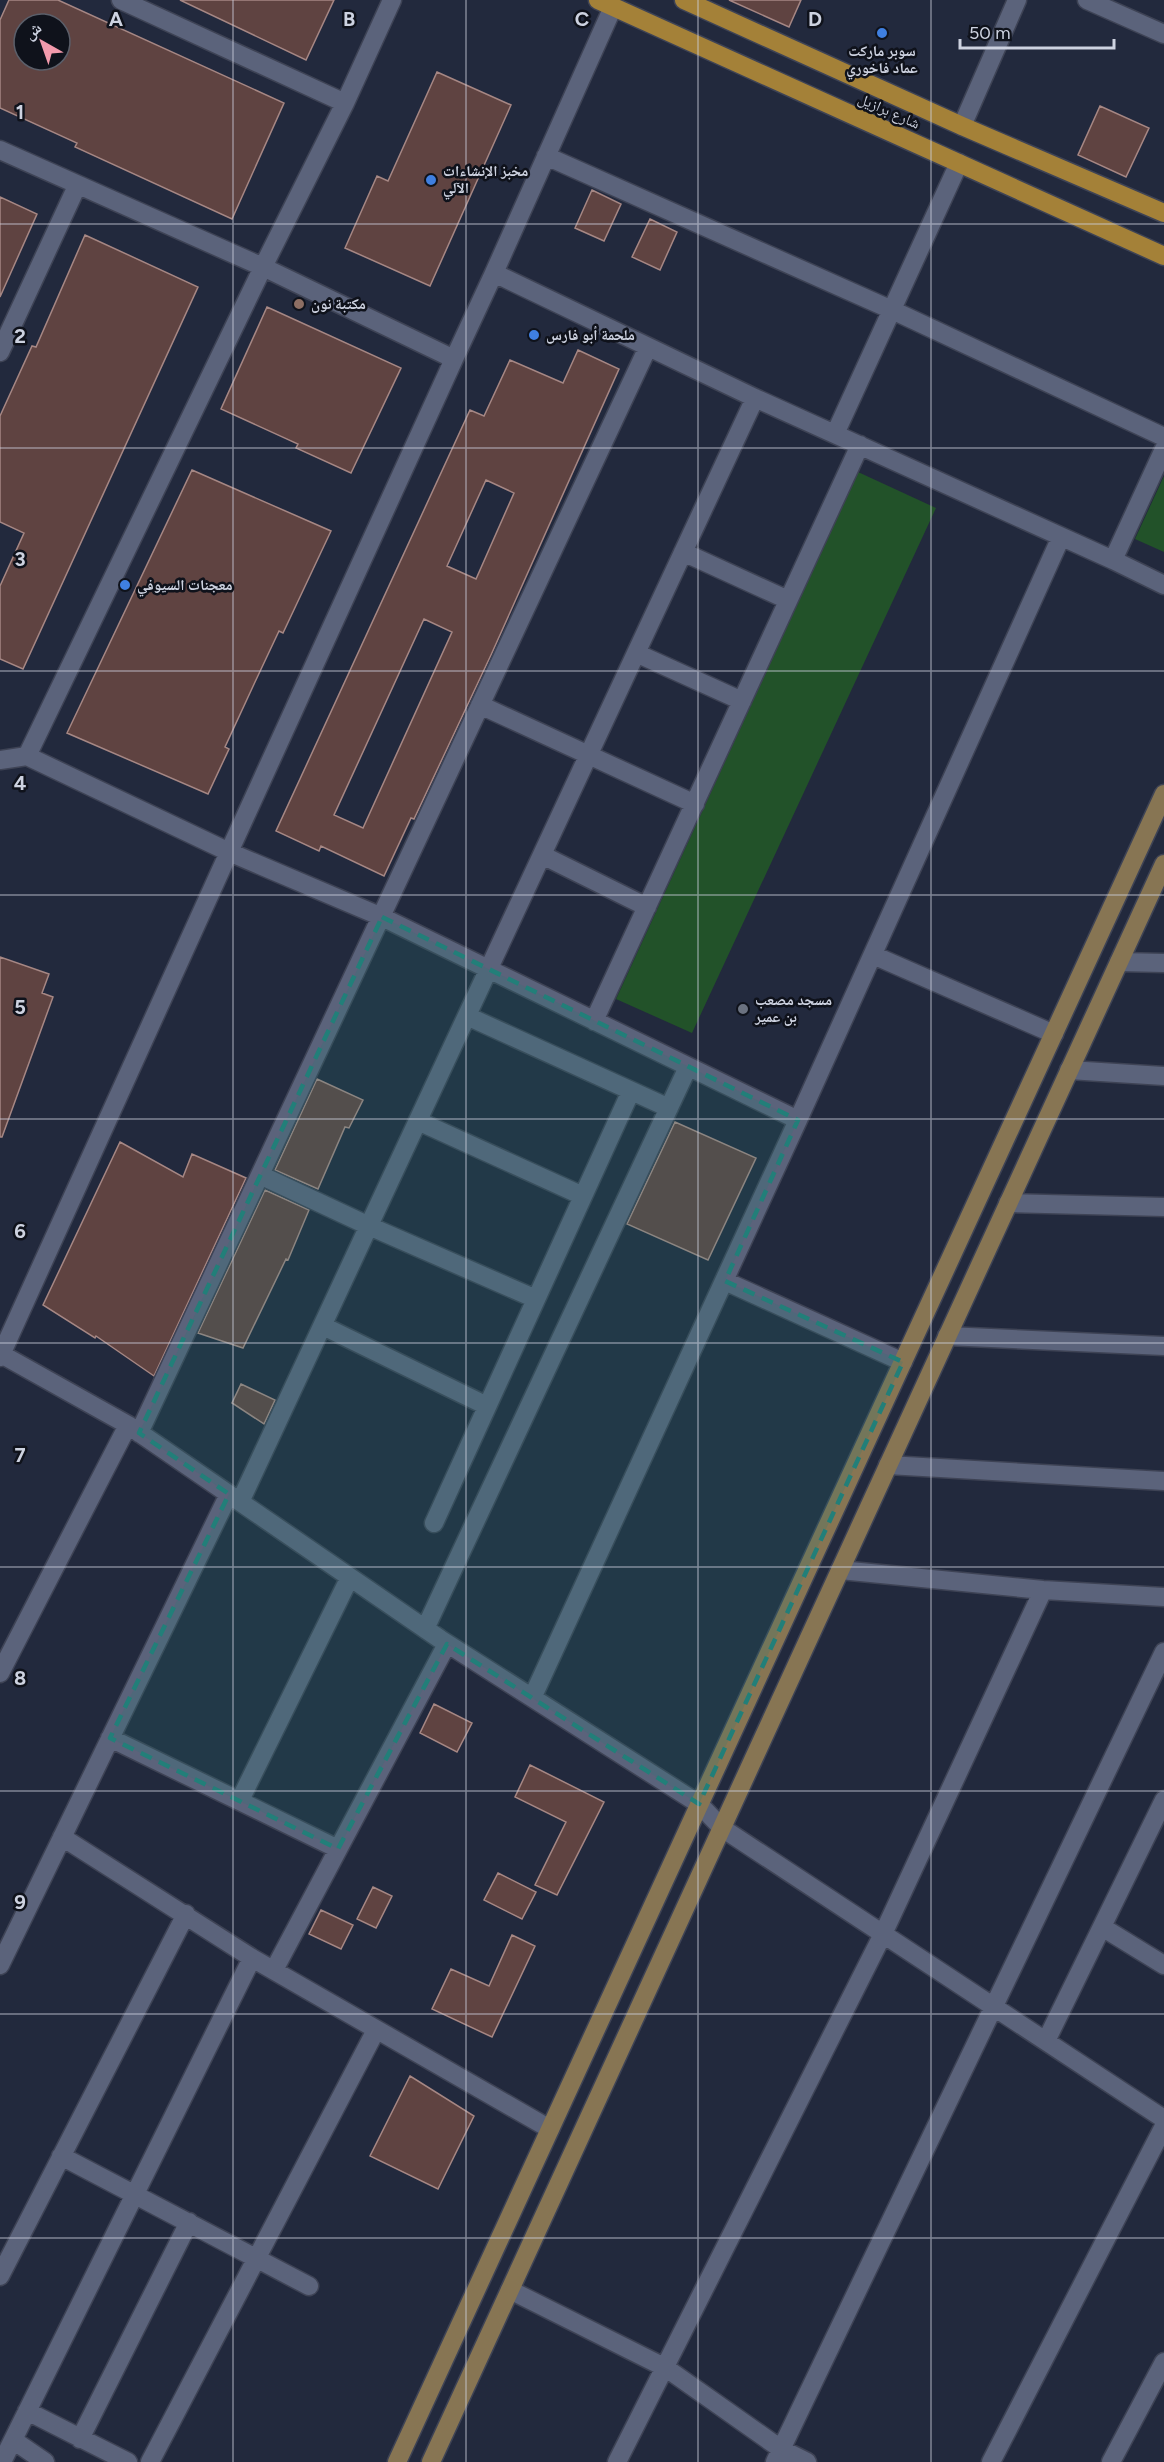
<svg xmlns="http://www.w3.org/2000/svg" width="1164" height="2462" viewBox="0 0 1164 2462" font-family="Figtree,'Noto Naskh Arabic',sans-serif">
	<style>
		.green { fill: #225229 }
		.building { fill: #5f4341; stroke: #a68784; stroke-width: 1.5; fill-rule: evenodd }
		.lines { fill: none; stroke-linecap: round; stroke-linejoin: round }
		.minor-casing { stroke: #3e4355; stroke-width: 21 }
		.major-casing { stroke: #3e4355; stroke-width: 21 }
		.highway-casing { stroke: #3e4355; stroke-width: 21 }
		.minor { stroke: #5b637b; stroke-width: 18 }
		.major { stroke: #877553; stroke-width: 18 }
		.highway { stroke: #a48138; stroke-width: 18 }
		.marked { fill: #227f79; fill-opacity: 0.2; stroke: #227f79; stroke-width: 4.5; stroke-dasharray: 12 8; stroke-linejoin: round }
		.grid { fill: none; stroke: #cdd2e0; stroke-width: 1.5; stroke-opacity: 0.55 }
		.shop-dot { fill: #3f7fe0; stroke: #0f121b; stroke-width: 2 }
		.education-dot { fill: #8d6e63; stroke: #0f121b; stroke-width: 2 }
		.worship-dot { fill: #6b7280; stroke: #0f121b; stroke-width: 2 }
		.labels { text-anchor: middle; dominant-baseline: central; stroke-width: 5; stroke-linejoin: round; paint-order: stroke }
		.poi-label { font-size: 15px; font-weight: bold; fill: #cdd2e0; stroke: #0f121b; text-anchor: start }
		.street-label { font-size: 15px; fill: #cdd2e0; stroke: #0f121b }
		.grid-label { font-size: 20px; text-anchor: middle; font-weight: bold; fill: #cdd2e0; stroke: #0f121b; stroke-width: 5; stroke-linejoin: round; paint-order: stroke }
	</style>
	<rect width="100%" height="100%" fill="#22293d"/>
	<path class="green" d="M858,472L936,508L692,1033L616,999Z
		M1164,476V552L1135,539Z"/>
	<path class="building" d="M9,0H58L284,103L232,219L75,147L77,143L0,108V20ZM24,24H60V60H24Z
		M180,0H334L306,60Z
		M729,0H801L789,27Z
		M437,72L511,105L430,286L345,248L377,176L388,181Z
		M1100,106L1149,128L1126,177L1078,155Z
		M592,190L621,204L604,241L575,228Z
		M0,197L37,214L0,297Z
		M650,219L677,232L660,270L632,257Z
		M85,235L198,287L23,669L0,659V586L24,533L0,522V416L32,346L36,347Z
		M267,307L401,368L351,473L296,448L298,444L221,409Z
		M578,350L619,369L491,655L414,819L411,818L384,876L321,846L319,851L276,831L470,410L484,416L510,360L563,383ZM486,480L514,493L476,579L447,566ZM424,619L452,632L363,828L334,815Z
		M192,470L331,531L283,633L279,631L255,682L225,747L229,749L208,794L67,733Z
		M0,957L49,974L42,993L53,997L2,1137H0Z
		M317,1079L363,1100L349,1128L345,1127L318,1189L275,1170Z
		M675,1122L756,1158L708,1260L627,1224Z
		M120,1142L183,1177L192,1154L246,1178L154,1376L96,1336L95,1338L43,1305Z
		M265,1190L309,1210L288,1260L286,1259L243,1348L198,1333Z
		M241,1384L275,1400L264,1424L232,1403Z
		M434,1704L472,1723L457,1752L420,1733Z
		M530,1765L604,1802L557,1895L535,1885L566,1822L515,1797Z
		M498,1873L536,1892L522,1919L484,1900Z
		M373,1887L392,1896L376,1928L357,1919Z
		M321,1910L353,1925L341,1949L309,1934Z
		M512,1935L535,1946L492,2037L432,2009L451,1969L489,1986Z
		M410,2076L474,2116L438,2189L370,2156Z"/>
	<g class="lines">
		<defs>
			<path id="minor" d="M121,0L345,103
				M392,0L345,103L263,267L27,756L229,852L454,359
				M1087,0L1164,34
				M962,126L1017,0
				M0,150L263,267L454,359L494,273L755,398L1113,560L1164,585
				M546,156L892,310L1164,437
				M494,273L613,7
				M0,352L77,186
				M835,434L959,163
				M683,552L788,600
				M1113,560L1164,449
				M636,653L742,701
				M480,705L695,804
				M0,760L27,756
				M542,855L647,907
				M873,955L1054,1034
				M1119,962L1164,963
				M467,1016L669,1108
				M594,1021L860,445
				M1069,1070L1164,1076
				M418,1121L583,1196
				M260,1175L369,1226L536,1299
				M1008,1203L1164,1207
				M725,1281L903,1362
				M323,1326L487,1406
				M947,1336L1164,1346
				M1,1354L128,1425L440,1639L699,1804L722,1828L1164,2119
				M0,1357L229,852L382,917L798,1120
				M139,1433L648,347
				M888,1465L1164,1481
				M240,1502L755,398
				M434,1523L631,1091
				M840,1570L1043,1590L1164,1597
				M425,1629L688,1067
				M0,1673L128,1425
				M533,1696L798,1120L1061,537
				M110,1738L338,1849
				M240,1800L350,1577
				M62,1837L252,1958L550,2129
				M1102,1927L1164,1965
				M0,1965L229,1494
				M274,1970L447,1644
				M1046,2041L1164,1800
				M61,2156L309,2286
				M0,2276L186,1914
				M510,2290L666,2368L781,2449L807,2462
				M27,2411L128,2462
				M80,2439L189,2222
				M13,2440L45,2462
				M2,2462L252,1958
				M150,2462L376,2030
				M617,2462L883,1934L1043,1590
				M775,2462L1164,1652
				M991,2462L1164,2126
				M1111,2462L1164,2362"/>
			<path id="major" d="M397,2462L1164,794
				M431,2462L1164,864"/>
			<path id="highway" d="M598,0L1164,256
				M684,0L962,126L1164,213"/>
		</defs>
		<use href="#minor" class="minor-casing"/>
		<use href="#major" class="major-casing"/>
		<use href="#highway" class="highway-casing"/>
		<use href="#minor" class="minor"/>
		<use href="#major" class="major"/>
		<use href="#highway" class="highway"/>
	</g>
	<path class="marked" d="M382,917L798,1120L725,1281L903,1362L699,1804L447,1644L338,1849L110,1738L229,1494L139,1433Z"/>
	<path class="grid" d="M233,0V2462M466,0V2462M698,0V2462M931,0V2462M0,224H1164M0,448H1164M0,671H1164M0,895H1164M0,1119H1164M0,1343H1164M0,1567H1164M0,1791H1164M0,2014H1164M0,2238H1164"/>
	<g class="shop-dot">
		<circle cx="882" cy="33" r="6"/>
		<circle cx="431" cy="180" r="6"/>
		<circle cx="534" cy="335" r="6"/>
		<circle cx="125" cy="585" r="6"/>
	</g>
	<circle class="education-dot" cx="299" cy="304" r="6"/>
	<circle class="worship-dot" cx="743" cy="1009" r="6"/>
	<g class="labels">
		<g class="poi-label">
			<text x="882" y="51" text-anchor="middle">سوبر ماركت<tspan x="882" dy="17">عماد فاخوري</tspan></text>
			<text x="443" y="171">مخبز الإنشاءات<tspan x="443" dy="17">الآلي</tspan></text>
			<text x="311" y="304">مكتبة نون</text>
			<text x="546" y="335">ملحمة أبو فارس</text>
			<text x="137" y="585">معجنات السيوفي</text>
			<text x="755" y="1000">مسجد مصعب<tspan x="755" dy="17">بن عمير</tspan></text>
		</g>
		<g class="street-label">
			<text transform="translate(889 111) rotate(24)">شارع برازيل</text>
		</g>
	</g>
	<g class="grid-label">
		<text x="116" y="26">A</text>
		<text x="349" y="26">B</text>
		<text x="582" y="26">C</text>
		<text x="815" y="26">D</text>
		<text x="20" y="119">1</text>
		<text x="20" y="343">2</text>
		<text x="20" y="566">3</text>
		<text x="20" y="790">4</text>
		<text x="20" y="1014">5</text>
		<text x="20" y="1238">6</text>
		<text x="20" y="1462">7</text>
		<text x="20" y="1685">8</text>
		<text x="20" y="1909">9</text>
	</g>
	<g transform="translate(42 42) rotate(320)"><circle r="28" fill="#0f121b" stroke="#5b5f6a" stroke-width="1.5"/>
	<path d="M0-4.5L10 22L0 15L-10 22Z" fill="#f39aac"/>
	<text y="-9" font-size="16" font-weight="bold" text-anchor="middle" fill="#cdd2e0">ش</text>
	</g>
	<path d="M960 39v9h154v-9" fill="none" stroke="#cdd2e0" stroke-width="3"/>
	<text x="969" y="39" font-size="18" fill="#cdd2e0" stroke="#0f121b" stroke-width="4.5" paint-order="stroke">50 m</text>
</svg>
